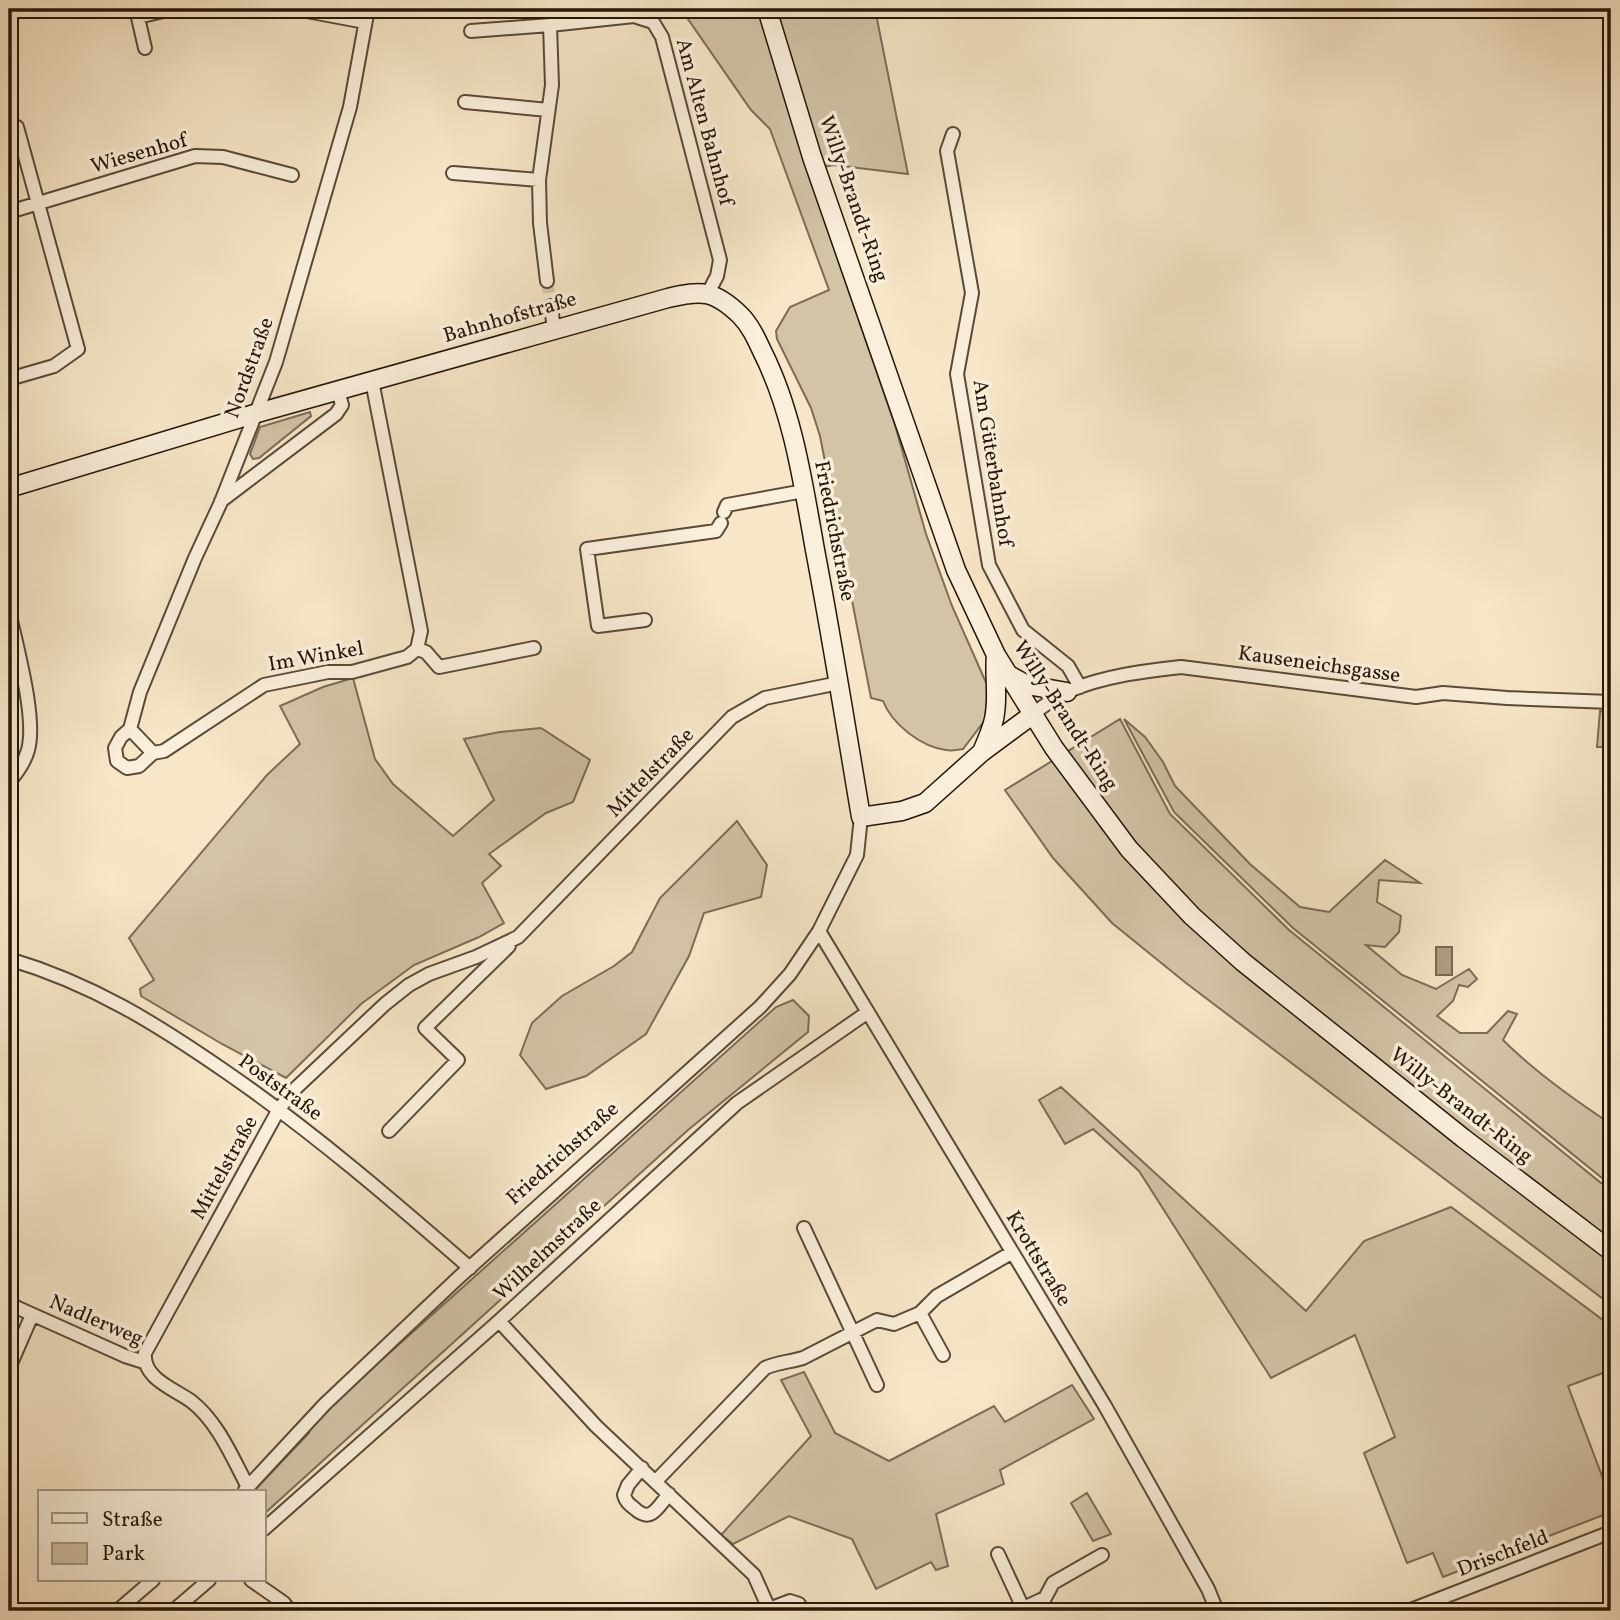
<svg xmlns="http://www.w3.org/2000/svg" width="1620" height="1620" viewBox="0 0 1620 1620" font-family="Vollkorn,serif">
	<style>
		.green { fill: #d3c3a7; stroke: #7c6c58; stroke-width: 2 }
		.water { fill: #af9f86; stroke: #776854; stroke-width: 2 }
		.lines { fill: none; stroke-linecap: round; stroke-linejoin: round }
		.street-tunnel { stroke: #d7c7aa; stroke-width: 12; stroke-dasharray: 12 6; stroke-linecap: butt }
		.street-casing { stroke: #594a38; stroke-width: 16 }
		.secondary-casing { stroke: #241608; stroke-width: 21 }
		.street { stroke: #faefdb; stroke-width: 12 }
		.secondary { stroke: #faefdb; stroke-width: 18 }
		.labels { text-anchor: middle; dominant-baseline: central; stroke-width: 7; stroke-linejoin: round; paint-order: stroke }
		.street-label { font-size: 21px; fill: #241608; stroke: #faefdb }
	</style>
	<rect width="100%" height="100%" fill="#f7e6c7"/>
	<filter id="stains"><feTurbulence type="fractalNoise" baseFrequency=".00286" numOctaves="4"/><feColorMatrix values="0 0 0 0 .2 0 0 0 0 .09 0 0 0 0 .02 0 0 0 .5 -.17"/></filter>
	<radialGradient id="worn" r=".72"><stop offset=".6" stop-color="#630" stop-opacity="0"/><stop offset="1" stop-color="#630" stop-opacity=".3"/></radialGradient>
	<path class="green" d="M681,9H875L908,174L834,165L807,170L895,425L926,534L952,606L988,687L985,720L963,749C958,750 951,751 946,750C921,747 892,724 883,701L871,698L820,436L811,408L777,339L776,331L790,307L829,290L770,129L751,110Z
		M310,412L311,416L259,458L253,459L250,454L260,427Z
		M353,678L375,759L393,784L453,836L494,800L464,739L500,732L541,728L590,760L573,802L546,813L489,854L501,866L482,883L504,923L479,937L414,965L361,1004L286,1078L222,1044L141,996L140,989L154,980L129,938L267,775L300,744L280,706L323,687Z
		M1600,711L1611,712V747H1597Z
		M1120,719L1170,814L1289,930L1601,1183H1611V1305L1186,983L1112,923L1053,858L1005,790Z
		M1124,719L1145,737L1163,762L1175,786L1250,864L1300,907L1329,912L1385,860L1420,883L1379,880L1377,902L1401,916L1399,932L1385,947L1366,945L1402,975L1436,989L1469,969L1477,979L1468,987L1459,985L1453,1001L1437,1016L1460,1033H1487L1508,1011L1517,1014L1503,1040C1535,1072 1573,1099 1611,1124V1177L1602,1178L1293,928L1174,812Z
		M737,821L767,865L761,897L704,913L689,956L646,1034L586,1076L546,1089L520,1055L532,1023L562,996L614,966L632,952L660,898Z
		M793,1000L809,1016L808,1032L688,1130L264,1514V1492H253L309,1433L308,1428L329,1407L776,1007Z
		M1061,1087L1306,1311L1364,1241L1451,1207L1611,1326V1370L1568,1386L1611,1500V1512L1443,1577L1433,1553L1407,1563L1364,1453L1395,1437L1355,1335L1271,1378L1139,1171L1093,1129L1065,1144L1039,1100Z
		M804,1372L835,1433L889,1461L994,1406L1005,1422L1072,1385L1094,1419L1000,1470L1004,1484L936,1514L948,1566L936,1570L931,1562L876,1589L852,1539L789,1516L733,1544L721,1535L811,1436L781,1380Z
		M1087,1493L1111,1534L1093,1541L1071,1503Z"/>
	<path class="water" d="M1436,947H1452V975H1436Z"/>
	<g class="lines">
		<path class="street-tunnel" d="M547,281L551,306"/>
		<defs>
			<path id="street" d="M136,9L145,48
				M296,9L365,22
				M138,17L172,9
				M471,31L550,25
				M465,102L548,110
				M953,134L947,151L972,293L957,374L989,565L1023,630L1068,666L1080,687
				M453,173L539,180
				M9,212L195,156L223,157L292,175
				M547,281L540,223L539,180L552,85L550,25L634,16L653,22L662,37L720,260L717,276L708,293
				M551,306L554,330
				M9,379L54,366L78,349L17,127
				M221,501L336,414L342,405L338,390
				M724,512L727,505L804,491
				M9,611C16,645 37,718 28,750C25,761 16,774 9,782
				M645,620L598,626L587,549L716,531L721,523
				M417,649L426,652L439,667L534,648
				M1032,715C1043,706 1055,697 1069,691C1103,676 1145,671 1181,667L1416,697L1443,693L1507,698L1611,702
				M130,729L153,753L139,766L127,768L117,761L115,748L121,737L130,729L140,692L195,558L221,502L276,362L350,107L368,9
				M153,753L164,751L264,685L328,672H352L407,657L417,649L421,631L372,381
				M819,931L1105,1406L1208,1589L1217,1611
				M9,959C93,984 157,1024 229,1074C314,1133 392,1200 470,1268
				M389,1131L458,1060L425,1028L509,946
				M804,1228L877,1385
				M9,1304L125,1356L144,1362
				M920,1313L943,1355
				M499,1321L596,1426L754,1575L770,1611
				M9,1368L32,1315
				M642,1468L628,1485L624,1495C626,1502 629,1504 634,1508C651,1524 657,1508 669,1494
				M656,1481L765,1368C778,1362 790,1362 803,1358L877,1320L894,1324L920,1313L937,1296L1011,1253
				M248,1487C232,1457 218,1422 191,1401C174,1389 142,1378 145,1353L279,1109L296,1088L385,1004L409,985L429,974L476,957L518,937L732,717L765,698L839,683
				M245,1490L325,1404L458,1278L760,1007L790,974L819,931L857,855L861,817
				M264,1529L499,1321L737,1103L868,1012
				M998,1554L1023,1608
				M251,1580L284,1603L290,1611
				M769,1609L790,1601L799,1604L802,1611
				M117,1611L153,1580
				M173,1611L209,1580
				M1017,1611L1045,1598L1053,1583L1102,1555
				M1408,1611L1611,1532"/>
			<path id="secondary" d="M767,9L812,157L956,570L996,655L1054,748L1129,849L1192,916L1243,962L1463,1138L1611,1251
				M9,488L254,414L668,298C702,290 714,290 740,315C750,325 756,338 762,351C793,412 803,483 815,550C832,639 846,728 861,817L902,811L925,803L982,752L1032,715
				M1007,674L1027,685L1067,692
				M982,752C987,739 994,726 995,713C998,693 994,674 996,655"/>
		</defs>
		<use href="#street" class="street-casing"/>
		<use href="#secondary" class="secondary-casing"/>
		<use href="#street" class="street"/>
		<use href="#secondary" class="secondary"/>
	</g>
	<g class="labels">
		<g class="street-label">
			<text transform="translate(704 122) rotate(75)">Am Alten Bahnhof</text>
			<text transform="translate(139 154) rotate(-16)">Wiesenhof</text>
			<text transform="translate(853 199) rotate(71)">Willy-Brandt-Ring</text>
			<text transform="translate(510 318) rotate(-16)">Bahnhofstraße</text>
			<text transform="translate(250 368) rotate(-70)">Nordstraße</text>
			<text transform="translate(992 463) rotate(81)">Am Güterbahnhof</text>
			<text transform="translate(834 531) rotate(79)">Friedrichstraße</text>
			<text transform="translate(316 657) rotate(-10)">Im Winkel</text>
			<text transform="translate(1319 665) rotate(8)">Kauseneichsgasse</text>
			<text transform="translate(1065 716) rotate(57)">Willy-Brandt-Ring</text>
			<text transform="translate(651 773) rotate(-46)">Mittelstraße</text>
			<text transform="translate(280 1088) rotate(36)">Poststraße</text>
			<text transform="translate(1461 1106) rotate(38)">Willy-Brandt-Ring</text>
			<text transform="translate(563 1154) rotate(-42)">Friedrichstraße</text>
			<text transform="translate(225 1168) rotate(-61)">Mittelstraße</text>
			<text transform="translate(548 1250) rotate(-43)">Wilhelmstraße</text>
			<text transform="translate(1038 1259) rotate(59)">Krottstraße</text>
			<text transform="translate(96 1321) rotate(23)">Nadlerweg</text>
			<text transform="translate(1503 1554) rotate(-21)">Drischfeld</text>
		</g>
	</g>
	<rect width="1620" height="1620" fill="none" stroke="#f7e6c7" stroke-width="35"/>
	<rect x="10" y="10" width="1599" height="1599" fill="none" stroke="#241608" stroke-width="3.5"/>
	<rect x="18" y="18" width="1585" height="1585" fill="none" stroke="#241608" stroke-width="2"/>
	<rect x="38" y="1490" width="228" height="91" fill="#faefdb" stroke="#a49887" stroke-width="2"/>
	<rect x="52" y="1513" width="35" height="10" fill="#faefdb" stroke="#a49887" stroke-width="2"/>
	<text x="102" y="1526" font-size="21" fill="#241608">Straße</text>
	<rect x="52" y="1543" width="35" height="21" fill="#d3c3a7" stroke="#a49887" stroke-width="2"/>
	<text x="102" y="1560" font-size="21" fill="#241608">Park</text>
	<rect width="100%" height="100%" filter="url(#stains)"/>
	<rect width="100%" height="100%" fill="url(#worn)"/>
</svg>
